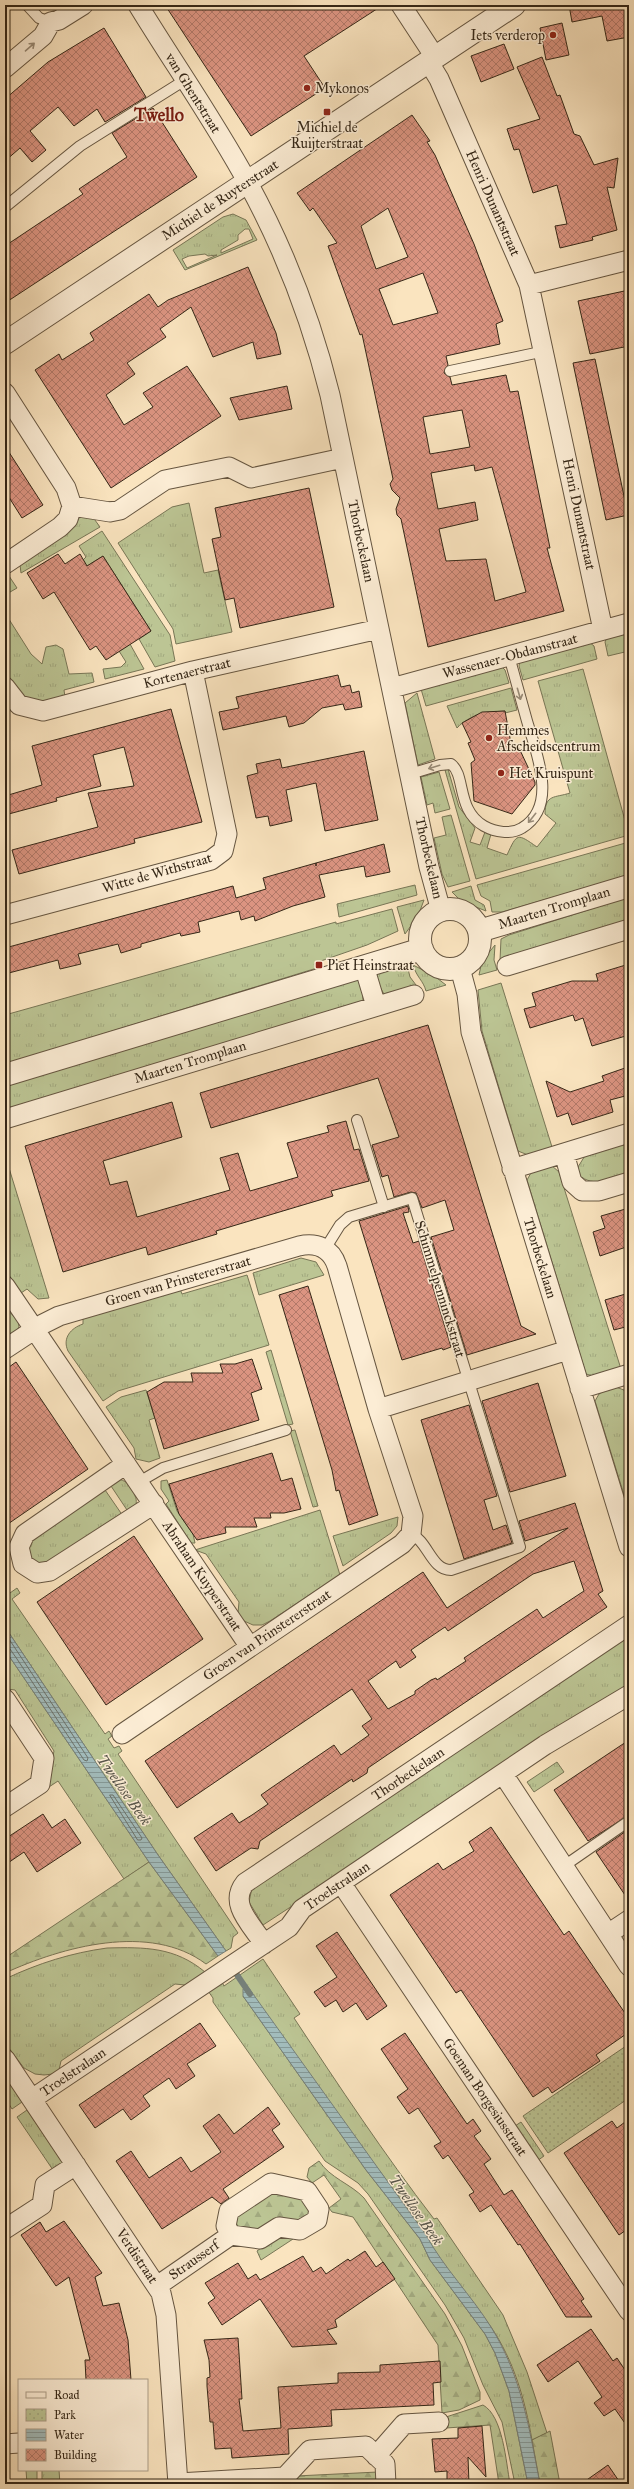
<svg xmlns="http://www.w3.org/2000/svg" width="634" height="2489" viewBox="0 0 634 2489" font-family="'IM FELL Great Primer',serif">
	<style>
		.grass { fill: url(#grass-tufts); stroke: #787656; fill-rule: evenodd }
		.forest { fill: url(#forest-firs); stroke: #787656 }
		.park { fill: url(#park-dots); stroke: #787656 }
		.water { fill: url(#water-rules); stroke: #76807a }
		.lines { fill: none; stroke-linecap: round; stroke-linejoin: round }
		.shore { stroke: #6c726a; stroke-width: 1 }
		.stream { stroke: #76807a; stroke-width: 6 }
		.building { fill: url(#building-cross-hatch); stroke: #352717; fill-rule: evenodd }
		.service-casing { stroke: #665641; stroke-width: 12 }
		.minor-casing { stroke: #665641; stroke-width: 21 }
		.tertiary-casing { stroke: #665641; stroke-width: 24 }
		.service { stroke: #fcedd5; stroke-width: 10 }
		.minor { stroke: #fcedd5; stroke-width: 19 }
		.tertiary { stroke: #fcedd5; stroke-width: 22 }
		.oneway { stroke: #988a76 }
		.poi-dot { fill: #8f2418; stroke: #fcedd5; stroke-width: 1.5 }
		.labels { text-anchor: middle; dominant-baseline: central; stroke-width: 3; stroke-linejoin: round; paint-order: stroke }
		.poi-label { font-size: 14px; fill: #352717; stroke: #fcedd5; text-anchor: start }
		.street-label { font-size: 14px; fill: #352717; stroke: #fcedd5 }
		.water-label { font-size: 15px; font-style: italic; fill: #565449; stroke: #fcedd5 }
		.district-label { font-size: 18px; font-weight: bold; fill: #7a1f14; stroke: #fcedd5 }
	</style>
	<defs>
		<pattern id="grass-tufts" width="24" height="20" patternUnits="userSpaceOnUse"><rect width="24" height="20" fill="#bcc594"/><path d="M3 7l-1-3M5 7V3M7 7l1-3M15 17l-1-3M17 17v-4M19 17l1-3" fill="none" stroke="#a2a97f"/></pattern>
		<pattern id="forest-firs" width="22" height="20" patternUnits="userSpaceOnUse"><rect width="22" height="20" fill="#bcc594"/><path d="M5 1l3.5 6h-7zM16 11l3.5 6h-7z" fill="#a2a97f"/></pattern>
		<pattern id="park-dots" width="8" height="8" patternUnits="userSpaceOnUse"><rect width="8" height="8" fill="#bcc594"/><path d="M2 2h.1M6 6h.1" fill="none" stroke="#a2a97f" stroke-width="1.8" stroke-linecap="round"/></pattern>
		<pattern id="water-rules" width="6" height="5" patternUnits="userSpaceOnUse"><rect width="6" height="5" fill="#a2bcbc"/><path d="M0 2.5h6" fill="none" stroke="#859998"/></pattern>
		<pattern id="building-cross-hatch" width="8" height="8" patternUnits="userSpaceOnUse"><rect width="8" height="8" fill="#db9481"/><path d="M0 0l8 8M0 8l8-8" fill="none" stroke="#b27969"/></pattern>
	</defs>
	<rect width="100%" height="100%" fill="#fae4bf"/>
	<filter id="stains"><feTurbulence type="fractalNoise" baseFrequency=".005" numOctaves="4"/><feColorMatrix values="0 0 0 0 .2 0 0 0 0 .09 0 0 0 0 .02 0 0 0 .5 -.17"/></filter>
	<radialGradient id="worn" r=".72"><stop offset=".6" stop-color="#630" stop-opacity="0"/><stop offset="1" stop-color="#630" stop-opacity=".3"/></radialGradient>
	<path class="grass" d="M233,214L246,220L257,240L185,270L173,250L223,217ZM245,229H249L253,239L221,253V250L238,240V235ZM205,254L208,256L217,255L187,268L182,259L189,256Z
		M189,503L204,573L218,570L232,632L176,644L173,629L118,543L172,507Z
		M80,516H92L100,527L21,573L20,565L75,526Z
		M102,531L170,635L175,661L155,667L139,639L151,631L103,556L87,566L83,560L86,557L79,546Z
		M5,575L9,576L17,588L5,595Z
		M5,613L31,654L42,664L46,647L56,645L63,649L69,674L92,673L94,682L64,690L65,697L44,703L26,700L5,673Z
		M629,631V651L608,656L605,642L607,637Z
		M589,642L594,646L597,659L523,680L519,666L520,661Z
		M130,644L144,669L105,679L103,669L121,667L126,662L119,651Z
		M501,666L505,670L509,683L426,706L421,689Z
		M583,669L629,835L476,879L445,770L448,769L459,807L475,828L470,842L480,845L485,832L491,834L487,848L507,855C517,833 517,833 537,847L556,823L545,814C545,794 555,798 570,793L538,681Z
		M511,688L517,710L505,713V711C487,712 470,714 457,728L447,706Z
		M417,693L435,759L418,765L405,703Z
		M439,772L450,809L435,813L433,803L427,805L421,777Z
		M451,815L470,881L448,887L442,874L434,838L446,835L442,817Z
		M629,842V875L502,912H492L490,901L481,896L477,885Z
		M415,885L417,895L339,917L337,904Z
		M471,886L475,900L484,905L486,911L461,901L452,892Z
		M629,897V922L500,960L501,939L509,935Z
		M424,900L418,916L405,934L397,907Z
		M392,909L398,931L367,945L315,963L317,968L5,1064V1015L336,922V924Z
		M495,945L494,960L497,970L479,975L482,961Z
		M407,965L410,977L416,985L384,994L376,980L377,972Z
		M413,965L433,975L446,985L426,991C423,980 417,978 413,965Z
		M356,978L362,985L363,1001L5,1111V1086Z
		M501,983L552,1147L528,1155L518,1151L482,1031L478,990Z
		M629,1140V1174C613,1179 593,1188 579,1175L578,1167L586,1154Z
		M5,1155L49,1298L38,1299L27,1289L21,1293L5,1269Z
		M551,1165L559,1172L621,1369L597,1377L586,1374L527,1180L532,1171Z
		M301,1258L316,1262L324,1275L259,1295L253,1273Z
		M247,1275L269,1345L118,1391L103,1401L68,1351C62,1338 71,1328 83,1324V1318L180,1289L182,1294Z
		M5,1307L18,1321L19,1327L11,1339L5,1330Z
		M271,1350L293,1424L288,1425L266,1352Z
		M613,1386L624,1390L629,1400V1511L595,1401L599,1394Z
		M146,1390L155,1418L149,1420L160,1458L149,1462L136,1459L134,1448L106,1407L121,1397Z
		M295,1430L318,1506L313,1507L290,1431Z
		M118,1479C130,1481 138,1494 136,1506L129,1513L109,1483Z
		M167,1480L177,1511L193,1534L195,1543H191L166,1504L169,1501L161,1489V1481Z
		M103,1487L123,1516L47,1567L28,1560L29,1538Z
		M320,1510L340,1575L270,1621L262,1625H253L244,1621L238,1613L239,1602L206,1554L195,1550Z
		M398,1517L397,1526L391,1533L343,1566L333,1536Z
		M5,1585L10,1593L17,1588L20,1593L12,1599L105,1734L109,1731L112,1736L108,1739L114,1748L119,1746L122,1751L118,1754L238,1933L233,1937L231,1948L226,1951L158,1855L5,1627Z
		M629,1633V1686L263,1925L249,1902L252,1888Z
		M5,1650L149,1862L124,1879L58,1781L46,1789L54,1751L15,1690L7,1689L5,1686Z
		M557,1762L564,1772L534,1792L527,1782Z
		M107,1948C145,1947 175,1947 205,1972L185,1985L175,1984L61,2061L59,2070L53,2074L44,2075L35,2074L24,2068L5,2043V1979C39,1963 71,1953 107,1948Z
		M263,1959L300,2014L294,2018C339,2086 384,2154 434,2219L437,2218L503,2315L527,2372L547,2433L532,2440C525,2400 514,2361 491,2327C475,2303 454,2281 438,2257C433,2250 430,2241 425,2233C368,2152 304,2075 243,1996L366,2170L420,2239L430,2260L485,2334L495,2353L509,2391L528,2484H515L502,2422L483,2385L464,2338L445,2305L368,2194L358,2183L325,2161L213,2002V1998L208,1991L222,1982L224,1986Z
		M5,2076L22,2102L12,2109L5,2098Z
		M27,2110L63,2163L53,2170L17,2117Z
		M521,2122L544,2156L537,2161L515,2126Z
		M281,2234L290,2236L293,2239L261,2260L257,2251Z
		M26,2470H37V2484H27Z
		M42,2470H59L60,2484H42Z"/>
	<path class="forest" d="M149,1862L218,1956L206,1964C150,1922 62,1947 5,1973V1958Z
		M319,2161C330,2178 351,2184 364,2198L445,2314L462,2346L480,2392V2400L459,2410L442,2413L438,2345L353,2217L332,2212L329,2208L341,2199L324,2175L312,2183L307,2177L309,2168Z
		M273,2191L302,2197L310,2210L309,2216L301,2222L279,2217L260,2230L238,2226L235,2222L236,2216Z
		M483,2405C503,2416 506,2462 510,2484H499L490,2425L446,2428V2417Z
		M550,2431L560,2484H540L532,2440Z
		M378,2472L379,2484H290L296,2476Z"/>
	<path class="park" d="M629,2044V2098L548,2153L523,2116Z"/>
	<path class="water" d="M5,1627L158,1855L226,1951L218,1956L149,1862L5,1650Z
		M248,1987L426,2235C444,2268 471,2295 491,2327C522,2377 529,2428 540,2484H528L509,2391L495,2353L485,2334L430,2260L420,2239L366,2170L243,1996V1989Z"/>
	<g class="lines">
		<path class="shore" d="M5,1633L88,1758L87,1761L84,1760L17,1659L10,1649L5,1648
			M110,1795H113L142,1838L141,1840H138Z"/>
		<path class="stream" d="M233,1969L250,1994"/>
	</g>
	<path class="building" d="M165,5H383L304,56L325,88L251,136Z
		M569,5H629V37L607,41L602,16L572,22Z
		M562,23L569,55L546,60L540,28Z
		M104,28L146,97L105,122L97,109L74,126L58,107L30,131L46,150L32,162L20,148L5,161V99L48,62Z
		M504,44L514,69L481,82L471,56Z
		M542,57L557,96L560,95L574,134L580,136L594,165L618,158L614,188L607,187L617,230L592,237L593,240L560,248L555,226L567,224L557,185L533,193L519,149L514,150L507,129L540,119L517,67Z
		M153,108L197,177L5,303V246L83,194L79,189L127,157L112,133Z
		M412,115L430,141L427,142L435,155L474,244L503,321L496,324L500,344L446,356L448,365L444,373L450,377L452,385L506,375L510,392L518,391L550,548H547L564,611L428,647L401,519L397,515L396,509L400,498L392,490L390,484L393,479L362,334L360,335L328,246L337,243L313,208L310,211L297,193ZM388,208L408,257L376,269L361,226ZM423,273L438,313L393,325L379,289ZM462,410L470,447L430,454L423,417ZM474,465L475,471L492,467L526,592L495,601L486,559L446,561L439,529L478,520L475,502L438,509L431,473Z
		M248,267L276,333L281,354L257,359L253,342L213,357L191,307L160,329L166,337L127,363L135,374L106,395L124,425L153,407L143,393L187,366L221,416L111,488L35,370L59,354L62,360L94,340L90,333L149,294L158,307L168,300Z
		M629,290V346L590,354L578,301Z
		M595,359L628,515L606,520L573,363Z
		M287,386L292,409L239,420L230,398Z
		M5,446L43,505L22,518L5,491Z
		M309,488L334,607L240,628L234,598L225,600L212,539L221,537L215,508Z
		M58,554L65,564L80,554L87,566L103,556L151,631L106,660L96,646L90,650L54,592L43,599L27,573Z
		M338,675L341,687L350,685L352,693L359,691L362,707L345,710L343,704L322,708L304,723L289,727L286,716L223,730L219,712L239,708L236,697Z
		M171,709L202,822L134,839L135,843L19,874L12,850L98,827L88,793L134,786L124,747L93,755L101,786L56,798L57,801L5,815V796L42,785L32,746Z
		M505,711L512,749L519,748L535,782V785L512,814L474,801L471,763L475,760L468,743L471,742L462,723L482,712Z
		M364,751L378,820L325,831L316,783L286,790L292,821L270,826L268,816L256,818L247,776L258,773L256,764L280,759L282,768Z
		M384,844L390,872L366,877L364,866L319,875L325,897L293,906L255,921L254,916L241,920L239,911L198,922L200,932L181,936L180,933L141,944V947L121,953L118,944L78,954L81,964L60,969L58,960L5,974V948L233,886L236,898L266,889L263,878L316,863V866V863Z
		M629,964V1035L592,1046L583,1018L575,1021L573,1015L530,1028L524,1009L536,1006L532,993L572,981H598L596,974Z
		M428,1025L521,1326L536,1334L467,1355L431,1237L454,1230L445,1200L422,1208L416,1193L411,1192L394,1197L388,1175L382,1177L372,1145L399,1137L378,1078L211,1128L200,1093Z
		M625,1068L629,1081V1095L610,1100L613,1112L572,1125L568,1113L557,1117L546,1081L570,1092L604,1081L602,1076Z
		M172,1102L182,1137L103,1161L110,1185L127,1181L137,1217L230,1190L220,1158L238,1153L250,1191L298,1177L287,1143L329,1132L327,1126L346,1121L354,1150L359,1149L369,1181L331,1191L333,1196L216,1231L217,1234L148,1255L146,1247L63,1272L25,1146Z
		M408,1206L409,1212L403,1213L413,1243L419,1241L451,1347L443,1350L442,1348L402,1360L359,1221Z
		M629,1208V1246L600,1256L593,1232L605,1228L601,1216Z
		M308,1286L378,1515L349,1525L339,1490L336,1491L332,1470L279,1295Z
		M629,1293V1326L614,1330L605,1300Z
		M252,1359L262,1389L251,1393L259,1420L164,1449L147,1392L164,1382H193L191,1373H223L220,1364H235Z
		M16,1362L88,1469L5,1526V1370Z
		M538,1383L566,1476L510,1492L482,1401Z
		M469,1405L497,1496L484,1500L493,1530L506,1525L512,1543L464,1559L421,1420Z
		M272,1453L281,1481L292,1478L301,1509L284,1513H270L271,1518H254L257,1527H225L226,1533L197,1540L179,1514L169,1484Z
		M575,1503L603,1591L598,1594L607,1607L387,1755L368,1768L367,1773L353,1782L352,1779L260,1841L258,1849L251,1848L216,1871L194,1838L232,1813L239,1823L252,1815L268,1804L261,1795L271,1788L334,1745L341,1755L369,1735L362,1726L372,1719L352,1689L177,1808L145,1761L423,1572L447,1608L568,1528L525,1541L519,1521ZM574,1561L584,1591L543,1618L537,1609L464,1658L466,1661L437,1680L436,1678L431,1680L415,1691V1694L388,1709L368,1681L396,1661L400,1668L416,1657L411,1650L445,1627L448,1631L533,1574Z
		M134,1536L203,1639L106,1705L37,1602Z
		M629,1740V1815L588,1841L554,1790Z
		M43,1814L52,1828L65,1819L81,1843L37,1872L24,1852L5,1865V1839Z
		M491,1827L564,1935L569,1931L629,2019V2032L596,2055L600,2061L552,2093L548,2087L533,2097L461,1990L456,1993L390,1895L438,1863L443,1870L474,1851L469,1842Z
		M629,1829V1901L596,1852Z
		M337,1932L387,2006L367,2020L356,2003L343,2012L336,2000L325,2007L314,1992L337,1977L316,1946Z
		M200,2023L216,2046L187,2064L195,2076L176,2089L169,2078L143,2096L150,2106L131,2120L123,2109L95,2128L79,2105Z
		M405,2033L467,2124L473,2119L481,2131L474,2136L491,2159L484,2164L504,2195L512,2190L584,2299L581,2301L592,2317H566L520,2244L518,2245L491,2205L480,2212L469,2195L474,2192L448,2155L443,2159L434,2146L441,2142L418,2108L409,2114L397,2097L408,2089L381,2049Z
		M268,2107L280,2124L272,2130L284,2147L223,2189L229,2198L221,2204L212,2197L162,2229L116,2161L131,2151L149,2178L181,2157L191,2172L221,2152L203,2126L219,2114L234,2134Z
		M629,2119V2228L619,2235L564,2153L612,2121L617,2128Z
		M64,2221L102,2273L95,2277L103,2306L119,2303L128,2340L131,2380H86L85,2360H90L69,2277L56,2286L21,2235L40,2222L46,2232Z
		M365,2251L376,2267L383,2262L395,2279L335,2320L337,2327L327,2330L337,2344L292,2347L260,2299L222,2325L208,2303L215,2298L205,2283L238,2263L248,2279L256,2274L260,2280L303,2256L313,2272L321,2267L326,2274L348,2259L350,2261Z
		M591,2329L613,2361L617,2358L629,2376V2429L615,2409L604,2416L594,2403L602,2397L578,2361L548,2382L537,2365Z
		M238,2338L242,2399H239L243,2431L281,2428L278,2387L338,2383V2373L380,2372V2365L440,2361L441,2382L433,2383L434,2405L331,2410L332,2426L288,2429L289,2454L232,2458L231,2448L215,2449L213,2422H210L207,2386V2378L210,2377L209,2360L204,2340Z
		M482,2426L486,2477L468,2457L469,2484H447V2471L435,2472L432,2439L458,2438V2428Z
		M608,2465L621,2484H581Z"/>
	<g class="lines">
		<defs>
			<path id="service" d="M27,5L39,18L51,22
				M5,207L80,146L185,80
				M450,371L545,351
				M410,774L440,765L451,764C466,775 456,810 484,826C495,832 511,835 522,828C559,806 536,752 527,721C521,699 515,678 509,656
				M357,1120L384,1207
				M325,1249L340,1225L349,1217L412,1198L520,1547L451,1570C431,1570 428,1541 411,1534
				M139,1482L163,1468L286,1430
				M564,1866L629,1821"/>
			<path id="minor" d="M138,5C174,64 215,122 248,183C284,249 312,322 330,395L429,867L441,911
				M401,5L435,57
				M428,61L439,79L529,285L603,630
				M5,68L43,36L51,22L59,20L83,5
				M529,285L629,260
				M5,393L66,488L72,506L68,519L60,527L5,564
				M72,506L110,512L120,510L165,480L229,467L251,478L343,458
				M5,687L19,705L43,711L193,671L379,629
				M392,688L629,623
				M5,915L211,860L223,851L227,834L193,671
				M364,966L376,1006
				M507,966L629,929
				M460,968L467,994L471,1032L629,1547
				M5,1119L414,995
				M629,1133L564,1153L572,1182L582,1191H599L629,1182
				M512,1169L564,1153
				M5,1286L250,1647
				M5,1349L43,1324L59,1316L299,1246C317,1242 331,1248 337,1266L378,1409L413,1516L411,1534L402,1544L122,1734
				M580,1389L629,1374
				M378,1409L568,1350
				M126,1464L25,1534L19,1547L23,1564L37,1573L50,1571L154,1504
				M5,1699L44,1758L40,1784L5,1807
				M503,1774L629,1966
				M341,1883L629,2311
				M608,1934L629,1920
				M264,1944C252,1925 228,1904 245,1883L629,1625
				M5,2059L161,2293L166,2315L178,2484
				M32,2099L289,1927L302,1909L545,1745L629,1695
				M5,2229L42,2205L45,2185L76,2165
				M157,2286L231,2235L226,2226L229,2211L271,2183L307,2191L319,2209L317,2220L300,2230L279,2227L260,2239L231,2235
				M5,2444L19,2443
				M376,2456L404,2424L439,2422
				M178,2483L285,2477L310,2450L366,2446L385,2464L386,2484"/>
			<path id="tertiary" d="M5,343L514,5
				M420 939a30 30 0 1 1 60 0a30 30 0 1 1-60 0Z
				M479,931L629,886
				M5,1075L422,949"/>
		</defs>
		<use href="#service" class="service-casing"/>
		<use href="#minor" class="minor-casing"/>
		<use href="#tertiary" class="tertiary-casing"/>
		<use href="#service" class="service"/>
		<use href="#minor" class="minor"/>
		<use href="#tertiary" class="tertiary"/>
	</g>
	<defs><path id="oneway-shaft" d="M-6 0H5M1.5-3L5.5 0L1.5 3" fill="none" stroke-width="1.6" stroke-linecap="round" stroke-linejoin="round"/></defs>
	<g class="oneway">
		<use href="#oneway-shaft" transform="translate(30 47) rotate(-41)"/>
		<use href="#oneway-shaft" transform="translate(519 694) rotate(74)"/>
		<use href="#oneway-shaft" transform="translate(434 767) rotate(163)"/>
		<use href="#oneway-shaft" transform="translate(532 818) rotate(129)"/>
	</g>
	<g class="poi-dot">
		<circle cx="553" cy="35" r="4"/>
		<circle cx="307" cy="88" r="4"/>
		<rect x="323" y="108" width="8" height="8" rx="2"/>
		<circle cx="489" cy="738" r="4"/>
		<circle cx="501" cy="773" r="4"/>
		<rect x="315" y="961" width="8" height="8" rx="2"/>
	</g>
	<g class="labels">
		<g class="poi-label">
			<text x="545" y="35" text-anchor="end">Iets verderop</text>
			<text x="315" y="88">Mykonos</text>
			<text x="327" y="127" text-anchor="middle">Michiel de<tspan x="327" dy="16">Ruijterstraat</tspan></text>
			<text x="497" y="730">Hemmes<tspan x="497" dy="16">Afscheidscentrum</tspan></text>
			<text x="509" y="773">Het Kruispunt</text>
			<text x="327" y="965">Piet Heinstraat</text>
		</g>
		<g class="street-label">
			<text transform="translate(193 93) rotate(58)">van Ghentstraat</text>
			<text transform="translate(220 200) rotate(-33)">Michiel de Ruyterstraat</text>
			<text transform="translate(493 203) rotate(66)">Henri Dunantstraat</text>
			<text transform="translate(579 514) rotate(78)">Henri Dunantstraat</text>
			<text transform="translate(361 541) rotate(78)">Thorbeckelaan</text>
			<text transform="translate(510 656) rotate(-15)">Wassenaer-Obdamstraat</text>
			<text transform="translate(187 673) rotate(-14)">Kortenaerstraat</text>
			<text transform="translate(429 858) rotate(77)">Thorbeckelaan</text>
			<text transform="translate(157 873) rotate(-16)">Witte de Withstraat</text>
			<text transform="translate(554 908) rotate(-17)">Maarten Tromplaan</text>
			<text transform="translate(190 1062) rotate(-17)">Maarten Tromplaan</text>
			<text transform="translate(540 1258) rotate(73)">Thorbeckelaan</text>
			<text transform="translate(178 1281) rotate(-16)">Groen van Prinstererstraat</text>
			<text transform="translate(440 1289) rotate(73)">Schimmelpenninckstraat</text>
			<text transform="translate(202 1576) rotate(56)">Abraham Kuyperstraat</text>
			<text transform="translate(267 1635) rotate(-34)">Groen van Prinstererstraat</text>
			<text transform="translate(408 1774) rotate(-34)">Thorbeckelaan</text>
			<text transform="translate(337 1886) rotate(-34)">Troelstralaan</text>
			<text transform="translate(73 2072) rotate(-34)">Troelstralaan</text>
			<text transform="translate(485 2097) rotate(56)">Goeman Borgesiusstraat</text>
			<text transform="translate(137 2256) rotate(56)">Verdistraat</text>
			<text transform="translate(194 2260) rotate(-35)">Strausserf</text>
		</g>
		<g class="water-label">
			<text transform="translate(124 1790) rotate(55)">Twellose Beek</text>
			<text transform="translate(416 2210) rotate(55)">Twellose Beek</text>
		</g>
		<g class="district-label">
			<text x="159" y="115">Twello</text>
		</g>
	</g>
	<rect width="634" height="2489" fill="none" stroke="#fae4bf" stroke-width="20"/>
	<rect x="6" y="6" width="622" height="2477" fill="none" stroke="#352717" stroke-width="2"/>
	<rect x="10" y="10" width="614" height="2469" fill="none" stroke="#352717"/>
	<rect x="18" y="2379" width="130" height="92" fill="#fcedd5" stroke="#ac9e89"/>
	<rect x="26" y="2392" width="20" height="6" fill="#fcedd5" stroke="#ac9e89"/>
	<text x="54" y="2399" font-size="12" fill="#352717">Road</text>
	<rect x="26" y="2409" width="20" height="12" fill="url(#park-dots)" stroke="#ac9e89"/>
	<text x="54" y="2419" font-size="12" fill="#352717">Park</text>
	<rect x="26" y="2429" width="20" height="12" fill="url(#water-rules)" stroke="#ac9e89"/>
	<text x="54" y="2439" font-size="12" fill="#352717">Water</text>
	<rect x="26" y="2449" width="20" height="12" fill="url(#building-cross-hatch)" stroke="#ac9e89"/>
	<text x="54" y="2459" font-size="12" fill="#352717">Building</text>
	<rect width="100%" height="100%" filter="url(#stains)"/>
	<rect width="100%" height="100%" fill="url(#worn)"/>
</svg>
